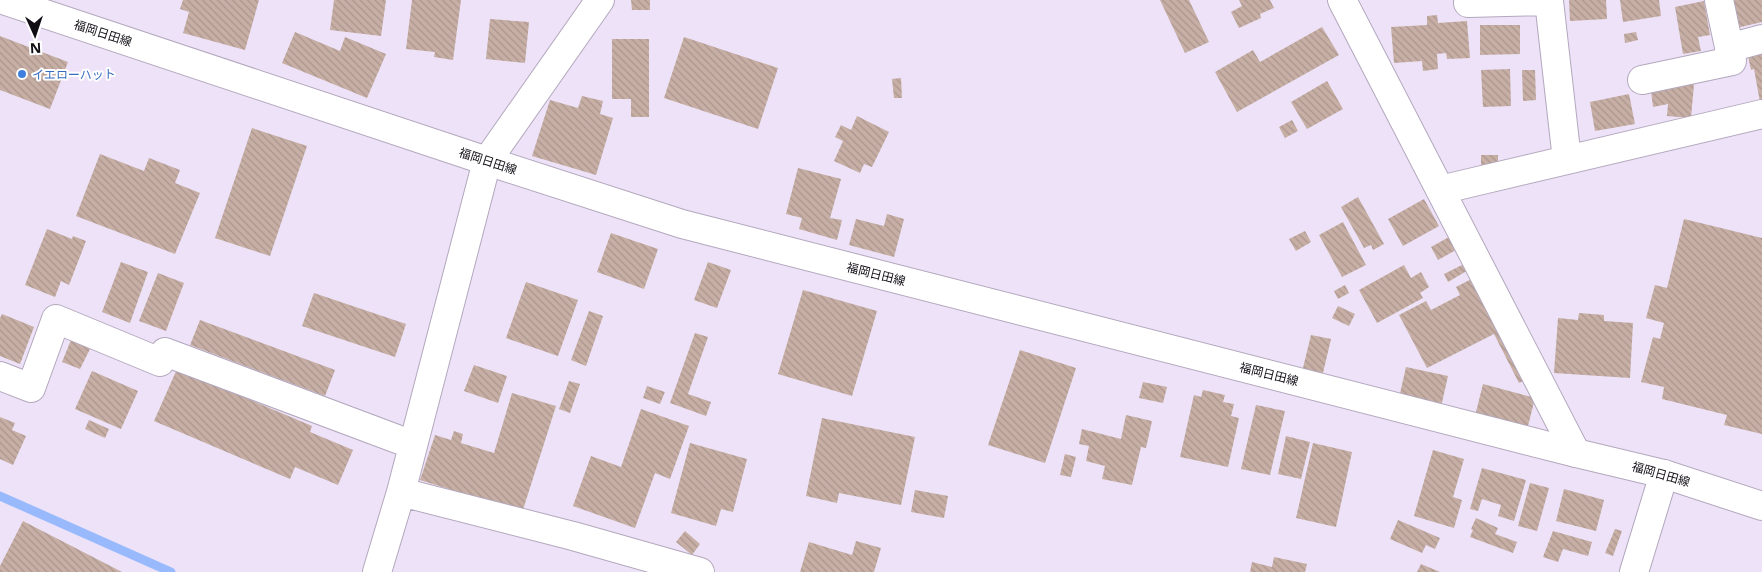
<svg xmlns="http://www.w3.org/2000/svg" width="1762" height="572" viewBox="0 0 1762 572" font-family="'Noto Sans','Noto Sans JP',sans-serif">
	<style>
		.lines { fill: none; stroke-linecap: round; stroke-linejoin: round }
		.stream { stroke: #98bafd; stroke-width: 9 }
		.building { fill: url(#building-back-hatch) }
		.minor-casing { stroke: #b3a8bd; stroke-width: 30 }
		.major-casing { stroke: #b3a8bd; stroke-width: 30 }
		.minor { stroke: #fff; stroke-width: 28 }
		.major { stroke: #fff; stroke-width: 28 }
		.shop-dot { fill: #3f7fe0; stroke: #fff; stroke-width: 2 }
		.labels { text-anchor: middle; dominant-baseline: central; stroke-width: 4; stroke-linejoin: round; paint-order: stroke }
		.street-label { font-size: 12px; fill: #110d14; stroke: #fff }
		.shop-label { font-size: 12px; fill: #366cbe; stroke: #fff; text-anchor: start }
	</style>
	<defs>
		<pattern id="building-back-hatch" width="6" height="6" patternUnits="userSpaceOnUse" patternTransform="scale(1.25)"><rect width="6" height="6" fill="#c7afa5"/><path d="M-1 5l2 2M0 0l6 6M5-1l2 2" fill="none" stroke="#aa958d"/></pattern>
	</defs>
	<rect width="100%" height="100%" fill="#ede2f7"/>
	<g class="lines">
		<path class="stream" d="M0,496L171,572"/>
	</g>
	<path class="building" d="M183,0H259L245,50L183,33L189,12L180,9Z
		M334,0H386L381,36L330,30Z
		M412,0H461L453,60L434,57L435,52L406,49Z
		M631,0H650V10H632Z
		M1160,0H1189L1209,42L1185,53Z
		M1239,0H1270L1274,8L1260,14L1261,18L1239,28L1231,12L1242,6Z
		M1569,0H1606L1607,19L1570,21Z
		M1620,0H1659L1661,16L1623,22Z
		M1725,0H1762V22L1732,29Z
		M1704,1L1710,35L1698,37L1701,51L1683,54L1675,7Z
		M1437,15L1438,23L1467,21L1470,58L1447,59L1446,53L1437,54L1438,69L1423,71L1422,61L1394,63L1391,27L1427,25V16Z
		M490,19L529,22L525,63L486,59Z
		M1480,25H1520V54L1480,55Z
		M1322,27L1339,55L1237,112L1215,72L1253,50L1260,62Z
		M295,32L340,51L345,37L386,54L367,98L282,63Z
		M1636,32L1638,40L1625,43L1624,34Z
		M0,36L68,62L50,109L0,90Z
		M684,37L778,68L758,129L664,98Z
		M612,39H649V117H631V99H612Z
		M1762,53V102H1760L1754,69L1751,70L1748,56Z
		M1510,69L1511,106L1483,107L1481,70Z
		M1522,70H1535L1536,100L1523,101Z
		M901,78L902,98H894L892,79Z
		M1327,81L1343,109L1307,129L1291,102Z
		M1670,82L1694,84L1691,118L1667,116L1668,104L1653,107L1651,91L1669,89Z
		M1629,94L1635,124L1595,131L1590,102Z
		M582,96L603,101L600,114L613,118L596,175L532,156L550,100L578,108Z
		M857,116L889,132L872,167L864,164L860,173L834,161L843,141L835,137L841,125L851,130Z
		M1292,120L1298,131L1285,138L1279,127Z
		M252,128L307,146L270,256L215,238Z
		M100,154L144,171L149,158L180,170L175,183L200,193L175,254L76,216Z
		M1481,155H1498V164L1481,165Z
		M798,168L841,179L830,218L842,220L837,240L799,229L802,218L786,214Z
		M1358,197L1384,244L1373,250L1371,245L1364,248L1341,207Z
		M1424,199L1439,226L1403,246L1388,219Z
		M887,214L904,219L894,257L849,245L856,219L884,226Z
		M1684,219L1762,238V434L1724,425L1727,415L1662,399L1664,387L1641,382L1653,337L1660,339L1664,323L1646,318L1655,285L1667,288Z
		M1343,222L1366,265L1342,277L1319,235Z
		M47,229L72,239L73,236L86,241L69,285L61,281L55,297L25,285Z
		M1305,231L1311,242L1296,251L1289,239Z
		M611,233L658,249L644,289L597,272Z
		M1449,237L1456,250L1438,260L1431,247Z
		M121,262L148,272L130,323L102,312Z
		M708,262L731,270L717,308L694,300Z
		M1466,263L1470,269L1448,282L1444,274Z
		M1404,265L1411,278L1421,272L1429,287L1420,293L1423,298L1377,323L1359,290Z
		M158,273L184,283L166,331L139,321Z
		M1477,276L1530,378L1519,383L1494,334L1427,368L1399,315L1426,301L1431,310L1460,295L1456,287Z
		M526,282L578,300L558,356L506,338Z
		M1345,285L1349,293L1338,299L1334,291Z
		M803,290L877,311L852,396L778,374Z
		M314,293L406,324L395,357L302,326Z
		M1338,306L1355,314L1349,326L1332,318Z
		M589,311L603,316L586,366L571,360Z
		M1579,313L1604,315V321L1633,323L1630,378L1554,373L1558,318L1578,320Z
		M2,314L34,327L20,364L0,356V318Z
		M200,320L335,370L325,396L190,345Z
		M695,333L708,337L688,394L711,402L706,416L670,403Z
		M1311,335L1331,339L1322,377L1302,372Z
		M71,340L90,349L80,369L62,362Z
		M1020,350L1076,368L1045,463L988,445Z
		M474,365L507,376L498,403L464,391Z
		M1406,367L1448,376L1441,407L1399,398Z
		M177,369L312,426L310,432L353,450L338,485L295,467L290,479L154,421Z
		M92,371L138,391L121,429L75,409Z
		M569,381L580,384L570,413L559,409Z
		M1143,382L1167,387L1163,403L1139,398Z
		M1483,384L1535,398L1527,430L1475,416Z
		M647,386L665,392L660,404L643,398Z
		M1203,390L1225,395L1223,402L1234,404L1231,416L1239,418L1228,467L1180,457L1194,395L1201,397Z
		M512,393L556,406L521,516L450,494L452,490L420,480L435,435L451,440L454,431L463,434L461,443L494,453Z
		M1256,405L1285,411L1270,475L1241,469Z
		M641,409L689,426L670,479L655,473L635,528L573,506L591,456L621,467Z
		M1126,415L1152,421L1146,448L1141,447L1132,485L1102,479L1105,466L1086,461L1089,446L1079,444L1082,429L1121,439Z
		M0,417L15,423L12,430L26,436L13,465L0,459Z
		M822,418L915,437L901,505L839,493L837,503L806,496Z
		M89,420L109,429L105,438L85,429Z
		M1286,436L1310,442L1301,479L1278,474Z
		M690,443L747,459L733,512L721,509L716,526L671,513Z
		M1313,443L1352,452L1336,527L1296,518Z
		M1433,450L1464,459L1453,497L1462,500L1454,528L1414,516Z
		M1065,454L1076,457L1071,477L1060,475Z
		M1482,468L1526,480L1514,521L1498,516L1501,505L1482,499L1478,511L1470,509Z
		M1530,483L1549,488L1537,531L1518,526Z
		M1564,489L1604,500L1596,531L1556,521Z
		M915,490L948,496L944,518L911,512Z
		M1476,518L1498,528L1495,534L1517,542L1513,553L1470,537L1473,530L1471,529Z
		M1398,520L1440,538L1435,549L1426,545L1422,553L1390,539Z
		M23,521L122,572H0V566Z
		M1615,529L1622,531L1613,556L1605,553Z
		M685,531L700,544L692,555L676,542Z
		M1553,531L1592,542L1588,556L1563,549L1558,562L1543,557Z
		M856,541L881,548L874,572H800L809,542L852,555Z
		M1274,557L1307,564L1305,572H1250L1252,562L1272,567Z
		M1421,564L1440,572H1417Z"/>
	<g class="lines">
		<defs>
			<path id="minor" d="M1342,0L1576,453
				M1468,3L1549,1L1567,160
				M1729,48L1762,39
				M1642,80L1732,61L1719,0
				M1440,190L1762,114
				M0,376L31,388L56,319L160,362L165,352L413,445
				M401,492L573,536L700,572
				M377,572L401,492L487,161L600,0
				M1634,572L1664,474"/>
			<path id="major" d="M3,0L487,161L682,224L1576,453L1664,474L1762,506"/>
		</defs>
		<use href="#minor" class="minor-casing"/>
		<use href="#major" class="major-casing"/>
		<use href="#minor" class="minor"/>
		<use href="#major" class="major"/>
	</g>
	<circle class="shop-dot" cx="22" cy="74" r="5"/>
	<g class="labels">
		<g class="street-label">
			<text transform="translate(103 33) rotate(18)">福岡日田線</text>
			<text transform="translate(488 161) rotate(18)">福岡日田線</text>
			<text transform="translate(876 274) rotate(14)">福岡日田線</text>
			<text transform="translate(1269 374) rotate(14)">福岡日田線</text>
			<text transform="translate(1661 474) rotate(16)">福岡日田線</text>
		</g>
		<g class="shop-label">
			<text x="32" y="74">イエローハット</text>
		</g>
	</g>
	<g transform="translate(35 35) rotate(177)" stroke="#ffffff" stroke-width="4" paint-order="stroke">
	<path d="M0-4L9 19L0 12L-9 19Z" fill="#110d14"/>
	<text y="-8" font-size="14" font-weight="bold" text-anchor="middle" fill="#110d14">N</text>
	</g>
</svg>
